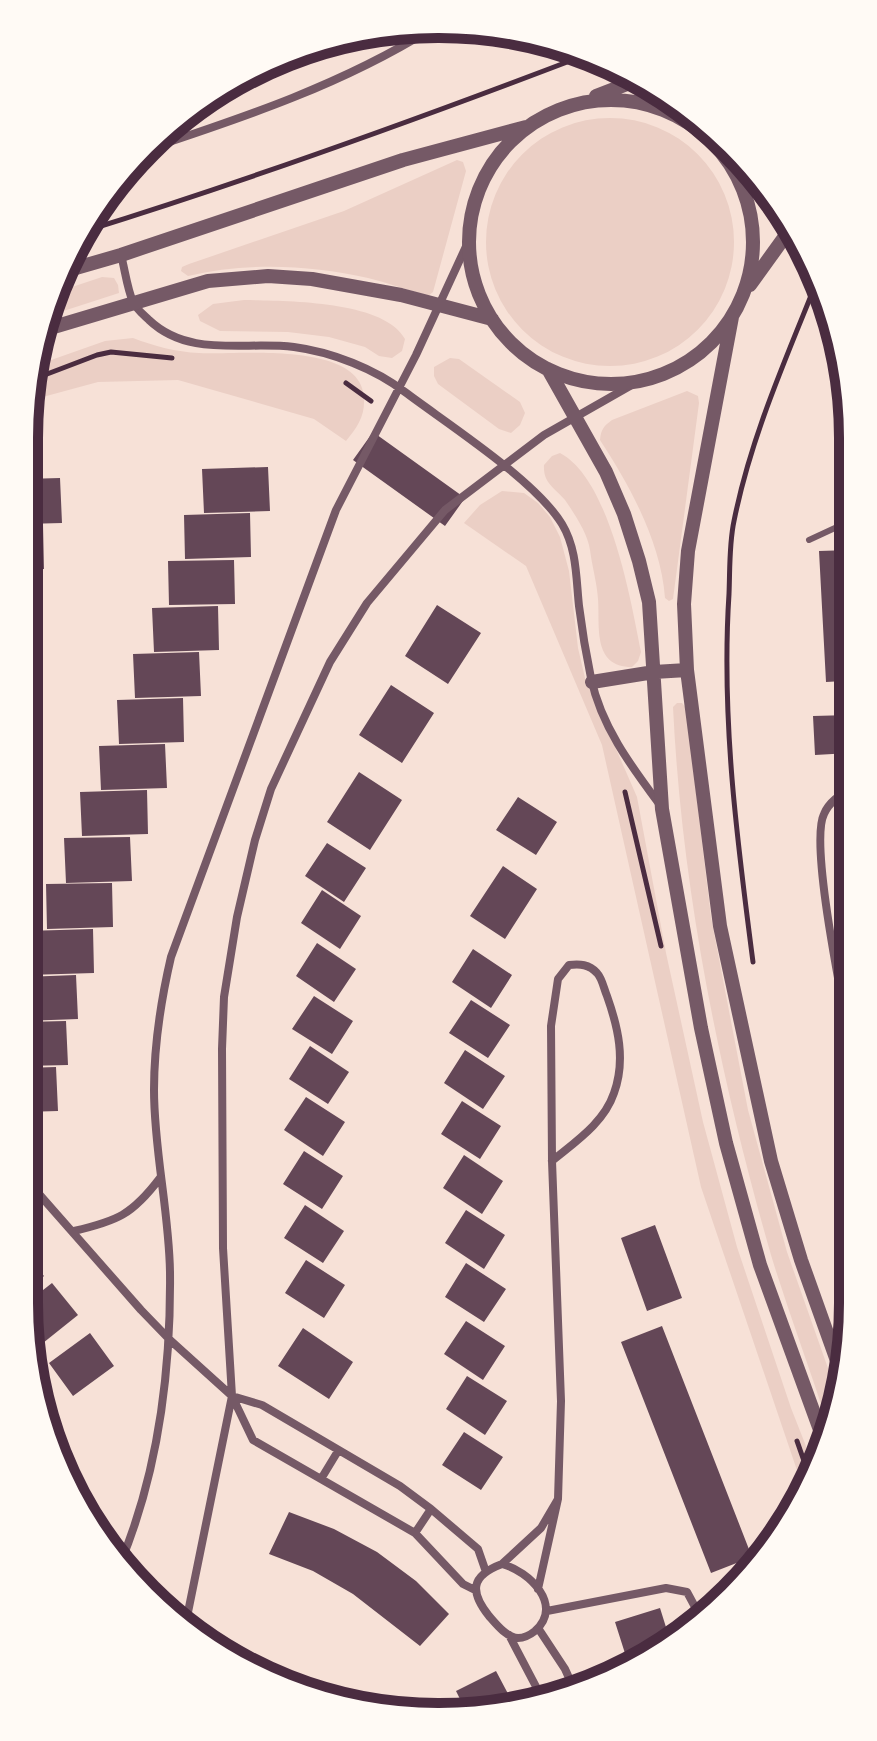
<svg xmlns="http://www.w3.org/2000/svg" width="877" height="1741" viewBox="0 0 877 1741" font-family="Lato,sans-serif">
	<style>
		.green { fill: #ebcfc5 }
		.building { fill: #644757 }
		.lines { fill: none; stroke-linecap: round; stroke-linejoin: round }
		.path { stroke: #4a2c40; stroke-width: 5 }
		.service { stroke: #755966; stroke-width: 6 }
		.minor { stroke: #755966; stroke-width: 8 }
		.tertiary { stroke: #755966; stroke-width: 14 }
		.rim { fill: none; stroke: #4a2c40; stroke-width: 10 }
	</style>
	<rect width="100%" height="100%" fill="#f7e1d7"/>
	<path class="green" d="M486 242a124 124 0 1 1 248 0a124 124 0 1 1-248 0Z
		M457,160L463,162L466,171L433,292L428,296C408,290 388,283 368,278C310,265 247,262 188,276L181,271L182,267L189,264L344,211Z
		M102,277L114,278L118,285L119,293L51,315L57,292Z
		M244,300C285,301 384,300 405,339L402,351L392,358L379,356L365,347L329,337L288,332L220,331L200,321L198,315L213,304Z
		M133,338C154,346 176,352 199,353C237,355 362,340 364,398C365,417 357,427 346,441L314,419L178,380L98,382L28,401L37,365L105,341Z
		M450,358L459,359L520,402L525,413L520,425L511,433L499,429L438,384L434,376V367Z
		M687,391L698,396L699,403L673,599L669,601L665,598C661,542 630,486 600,440C601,429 604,426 612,420Z
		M560,453C610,479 631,601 641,652L638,661L632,667C592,667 600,626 598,599C597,583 592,566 590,550C588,534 574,513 565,500C554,487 543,483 544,465L552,456Z
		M502,491L524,493L538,503L550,517L560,537L569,571L578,648L585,678L637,797L666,953L703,1122L737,1247L791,1408L815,1469L810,1485L805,1494L701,1187L602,745L526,566L464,523L480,505Z
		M677,703H682L686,708L711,917L748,1110L787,1252L836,1391L827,1422C809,1366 788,1311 771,1255C720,1077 682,893 673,707Z"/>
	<path class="building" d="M373,432L465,498L445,526L353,460Z
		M268,467L270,511L204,513L202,469Z
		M60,478L62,523L25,524V479Z
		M250,513L251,557L185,559L184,515Z
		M43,525L44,569L25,570V526Z
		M850,550V695H845L844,681L826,682L819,551Z
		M234,560L235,604L169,605L168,561Z
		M437,605L481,633L448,684L405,656Z
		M218,606L219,650L154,652L152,608Z
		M199,652L201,696L135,698L133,654Z
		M391,685L434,713L402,763L359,735Z
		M183,698L184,742L119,744L117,700Z
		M850,715V753L815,755L813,716Z
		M165,744L167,788L101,790L99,746Z
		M359,772L402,800L370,850L327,822Z
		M147,790L148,834L82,836L80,792Z
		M518,797L557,822L536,855L496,830Z
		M130,837L132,881L66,883L64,838Z
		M327,843L366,868L344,902L305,876Z
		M503,866L537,889L505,939L470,916Z
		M112,883L113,927L47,929L46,884Z
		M322,890L361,916L340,949L301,923Z
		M93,929L94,973L28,975L26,931Z
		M317,943L356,969L334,1002L296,976Z
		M473,949L512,975L491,1008L452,982Z
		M76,975L78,1019L24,1021V977Z
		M314,996L353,1021L332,1054L292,1029Z
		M471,1000L510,1025L488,1058L449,1033Z
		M66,1021L68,1065L24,1066V1022Z
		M310,1046L349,1072L328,1104L289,1079Z
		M465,1050L505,1076L483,1109L444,1083Z
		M56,1067L58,1111L24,1112V1068Z
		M306,1097L345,1122L323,1156L284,1130Z
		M462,1101L501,1126L480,1159L441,1134Z
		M304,1151L343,1176L322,1209L283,1184Z
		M464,1155L503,1181L482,1214L443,1188Z
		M305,1205L344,1231L323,1263L284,1238Z
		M466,1210L505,1235L484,1269L445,1243Z
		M655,1225L682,1298L647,1311L621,1238Z
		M24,1254L44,1276L24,1294Z
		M306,1260L345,1285L324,1318L285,1293Z
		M466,1263L506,1289L484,1322L445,1297Z
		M52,1283L78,1315L38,1347L30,1336L24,1305Z
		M466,1321L505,1346L483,1380L444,1354Z
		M662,1326L752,1557L711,1573L621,1342Z
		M303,1328L353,1362L329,1399L278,1366Z
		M90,1333L114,1366L73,1396L49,1363Z
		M467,1376L507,1401L485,1435L446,1409Z
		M464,1432L503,1457L481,1490L442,1465Z
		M289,1512L334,1529L377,1552L416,1581L449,1614L420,1646L353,1594L313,1571L269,1554Z
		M753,1566L745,1577L734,1592L727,1577Z
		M660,1608L670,1640L630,1669L615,1622Z
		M496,1671L515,1707L492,1714L467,1713L456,1691Z"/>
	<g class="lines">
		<path class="path" d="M85,231C253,179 418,119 583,56
			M34,379L97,355L111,352L172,358
			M346,383L371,401
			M625,792L661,946
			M753,962C737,840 721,717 729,594C730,570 729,544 734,521C751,436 787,356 819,276
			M797,1441L811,1481"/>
		<path class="service" d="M809,540L850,521"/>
		<path class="minor" d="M148,149C245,117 343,84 431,29
			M121,255C125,270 127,288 133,302C136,309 144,315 149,320C189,358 244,341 294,347C332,352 375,369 405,392C449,425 535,480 562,524C577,549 576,578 579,606C582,630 586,654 591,678C601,726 631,766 660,805
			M851,788C840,795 829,802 824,814C809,844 844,1007 851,1048
			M552,1161C575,1142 604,1123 614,1093C626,1060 618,1027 607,996C604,989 602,978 597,973C589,964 580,964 569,965L558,979L551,1026L552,1161L561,1401L558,1499
			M24,1177L141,1310L170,1340L232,1396L253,1440L415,1533L463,1584L475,1590
			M74,1231C117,1221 132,1215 160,1178
			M232,1396L262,1405L400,1486L431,1509L478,1549L486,1572
			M321,1479L338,1451
			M415,1533L431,1509
			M120,1564C158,1473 171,1369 170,1272C169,1211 154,1151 154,1090C154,1046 161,1000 171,957L336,510L416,355L469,240
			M502,1564C529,1571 564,1605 535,1631C530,1635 524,1638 518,1638C506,1637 496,1624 489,1616C470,1592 470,1576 502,1564Z
			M502,1564L541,1528L558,1499L538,1589
			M547,1611L666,1588L687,1592L701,1618
			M186,1622L232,1396L223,1248L222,1049L224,997L237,917L255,840L271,789L330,662L367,603L445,510L544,435L637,382
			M538,1628L565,1669L574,1689
			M509,1635L542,1698"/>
		<path class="tertiary" d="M596,96L640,79
			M469 242a142 142 0 1 1 284 0a142 142 0 1 1-284 0Z
			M62,272L121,255L403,160L526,127
			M750,285L791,228
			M732,317L688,551L684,604L687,670L720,926L771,1161L801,1260L841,1372
			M47,329L208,281L268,276L312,279L401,295L492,319
			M548,369L606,472L624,514L639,561L649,602L662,809L701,1028L726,1143L760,1265L823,1438
			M592,682L654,672L687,670"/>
	</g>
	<path d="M0 0H877V1741H0ZM438 38H439A400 400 0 0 1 839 438V1303A400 400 0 0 1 439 1703H438A400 400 0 0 1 38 1303V438A400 400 0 0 1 438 38Z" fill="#fffaf5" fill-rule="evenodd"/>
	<path class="rim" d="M438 38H439A400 400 0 0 1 839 438V1303A400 400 0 0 1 439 1703H438A400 400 0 0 1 38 1303V438A400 400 0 0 1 438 38Z"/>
</svg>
